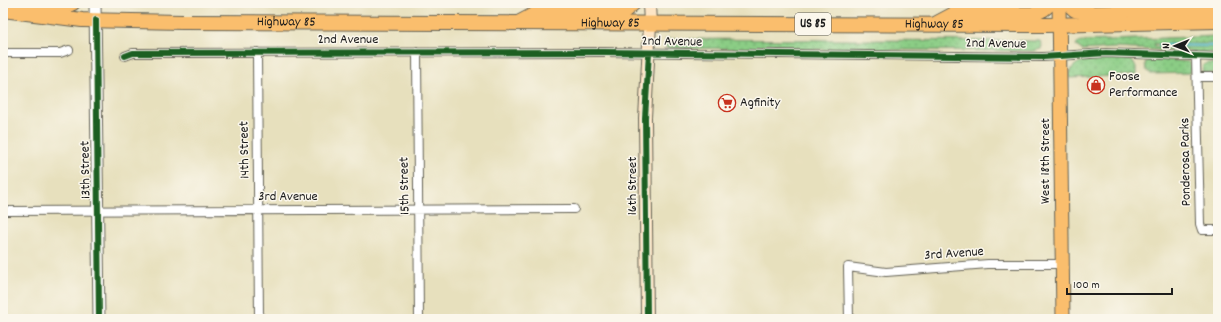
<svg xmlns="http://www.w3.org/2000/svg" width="1221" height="322" viewBox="0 0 1221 322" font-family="Dekko,sans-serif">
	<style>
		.grass { fill: url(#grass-dots); stroke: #547450 }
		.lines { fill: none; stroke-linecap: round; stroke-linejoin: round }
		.stream { stroke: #5ec9d8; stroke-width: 2 }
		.minor-casing { stroke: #636154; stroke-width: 10 }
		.tertiary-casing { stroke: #636154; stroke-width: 13 }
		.secondary-casing { stroke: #636154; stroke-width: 14 }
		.primary-casing { stroke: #636154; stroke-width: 15 }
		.trunk-casing { stroke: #636154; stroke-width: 16 }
		.minor { stroke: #fff; stroke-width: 8 }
		.tertiary { stroke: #fff; stroke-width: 11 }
		.secondary { stroke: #fde5c5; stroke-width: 12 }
		.primary { stroke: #fabe6d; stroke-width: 13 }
		.trunk { stroke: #fabe6d; stroke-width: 14 }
		.cycleway-casing { stroke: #fbf7ec; stroke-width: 8 }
		.cycleway { stroke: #1b5e20; stroke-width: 6 }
		.labels { text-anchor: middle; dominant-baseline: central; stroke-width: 3; stroke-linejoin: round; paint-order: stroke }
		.shield { fill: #fbf7ec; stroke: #5f5e5a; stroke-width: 1 }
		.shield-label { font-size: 13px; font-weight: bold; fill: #1c1c1c }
		.street-label { font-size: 14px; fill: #1c1c1c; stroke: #fbf7ec }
		.poi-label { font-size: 14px; fill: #1c1c1c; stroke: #fbf7ec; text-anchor: start }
	</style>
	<defs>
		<pattern id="grass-dots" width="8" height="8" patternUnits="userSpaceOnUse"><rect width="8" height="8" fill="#8bcd85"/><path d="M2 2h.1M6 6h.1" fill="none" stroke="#77af72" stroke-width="1.8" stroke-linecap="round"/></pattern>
	</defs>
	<rect width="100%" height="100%" fill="#fbf7ec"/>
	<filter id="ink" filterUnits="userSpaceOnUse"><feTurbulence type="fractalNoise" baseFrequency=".025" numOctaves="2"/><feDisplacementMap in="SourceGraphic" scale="8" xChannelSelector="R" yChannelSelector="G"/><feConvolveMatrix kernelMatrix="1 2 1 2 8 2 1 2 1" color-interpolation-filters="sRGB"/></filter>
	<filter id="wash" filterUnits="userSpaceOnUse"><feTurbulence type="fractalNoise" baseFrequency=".012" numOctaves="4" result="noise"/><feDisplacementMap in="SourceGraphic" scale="16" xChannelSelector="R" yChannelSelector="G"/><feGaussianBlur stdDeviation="0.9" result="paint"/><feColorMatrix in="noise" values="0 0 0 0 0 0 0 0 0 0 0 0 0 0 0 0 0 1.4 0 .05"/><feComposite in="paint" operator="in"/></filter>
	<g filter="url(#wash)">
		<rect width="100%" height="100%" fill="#e7e0bd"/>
		<path class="grass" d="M1218,36V44H1154V47H1218V53L1115,48L1082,50L1076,46L1077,43L1084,41Z
			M666,39L1040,41L1042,45L1041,49L1033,51L666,48Z
			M1125,59L1133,61L1136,67V75L1069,78C1070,53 1108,60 1125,59Z
			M1157,59L1190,62L1191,73L1150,74L1146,69L1145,63L1149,60Z
			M1207,63L1218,64V73H1202L1203,65Z"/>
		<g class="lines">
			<path class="stream" d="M1159,45L1218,46"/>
		</g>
	</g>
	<g filter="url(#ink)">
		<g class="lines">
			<defs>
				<path id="minor" d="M257,52L259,319
					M417,52L419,319
					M3,53H60L69,50
					M125,56L133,53L603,52L1043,57L1106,53L1218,57
					M1196,56L1200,224L1202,230H1218
					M1197,77H1218
					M3,211L574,209
					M849,319L848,267L886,272L988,264H1062"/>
				<path id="tertiary" d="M95,3L99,319"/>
				<path id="secondary" d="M647,319L645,118L650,24L649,3"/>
				<path id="primary" d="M1059,3L1063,319"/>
				<g id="trunk">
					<path d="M23,3C38,5 59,11 73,3"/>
					<path d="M1067,3L1075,10L1093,13L1218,9"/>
					<path id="s1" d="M3,10L82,20L182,22L1046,25L1218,21"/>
					<path d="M520,22L539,12H623L634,3"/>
					<path d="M937,23L954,14H1034L1044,9L1051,3"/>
				</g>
			</defs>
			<use href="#minor" class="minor-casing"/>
			<use href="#tertiary" class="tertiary-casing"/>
			<use href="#secondary" class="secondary-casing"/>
			<use href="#primary" class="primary-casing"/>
			<use href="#trunk" class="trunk-casing"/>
			<use href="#minor" class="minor"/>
			<use href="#tertiary" class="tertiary"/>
			<use href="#secondary" class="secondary"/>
			<use href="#primary" class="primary"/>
			<use href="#trunk" class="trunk"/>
			<defs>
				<path id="cycleway" d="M96,20L99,319
					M125,56L133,53L603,52L1043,57L1106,53L1218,57
					M647,319L645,118L649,53"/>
			</defs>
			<use href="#cycleway" class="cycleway-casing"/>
			<use href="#cycleway" class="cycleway"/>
		</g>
	</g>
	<defs>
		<symbol id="shop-ring" viewBox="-11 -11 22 22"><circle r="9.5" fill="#fbf7ec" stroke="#c8321e" stroke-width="1.5"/><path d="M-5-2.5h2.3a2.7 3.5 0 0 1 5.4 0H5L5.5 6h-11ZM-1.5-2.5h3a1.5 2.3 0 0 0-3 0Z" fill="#c8321e"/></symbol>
		<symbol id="supermarket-ring" viewBox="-11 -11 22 22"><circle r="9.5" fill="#fbf7ec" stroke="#c8321e" stroke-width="1.5"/><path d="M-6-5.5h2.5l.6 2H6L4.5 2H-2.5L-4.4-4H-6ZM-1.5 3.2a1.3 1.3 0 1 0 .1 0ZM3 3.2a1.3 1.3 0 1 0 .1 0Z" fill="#c8321e"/></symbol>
	</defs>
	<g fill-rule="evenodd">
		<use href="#shop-ring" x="1086" y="75" width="20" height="20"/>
		<use href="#supermarket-ring" x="717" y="93" width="20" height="20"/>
	</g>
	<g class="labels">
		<rect class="shield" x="795" y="13" width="36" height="22" rx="3"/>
		<g class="shield-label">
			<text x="813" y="24">US 85</text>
		</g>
		<g class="street-label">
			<text stroke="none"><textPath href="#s1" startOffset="284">Highway 85</textPath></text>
			<text stroke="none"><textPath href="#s1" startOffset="608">Highway 85</textPath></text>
			<text stroke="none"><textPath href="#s1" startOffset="932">Highway 85</textPath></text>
			<text x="348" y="40">2nd Avenue</text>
			<text transform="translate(672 42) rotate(1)">2nd Avenue</text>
			<text transform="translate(996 44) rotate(1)">2nd Avenue</text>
			<text transform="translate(245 150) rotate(-91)">14th Street</text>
			<text transform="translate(1046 161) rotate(-90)">West 18th Street</text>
			<text transform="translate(1186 162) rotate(-91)">Ponderosa Parks</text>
			<text transform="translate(86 170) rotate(-91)">13th Street</text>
			<text transform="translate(405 186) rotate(-91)">15th Street</text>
			<text transform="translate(633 186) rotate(-90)">16th Street</text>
			<text x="288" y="197">3rd Avenue</text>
			<text transform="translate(954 254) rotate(-4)">3rd Avenue</text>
		</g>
		<g class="poi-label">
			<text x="1109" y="77">Foose<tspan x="1109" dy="16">Performance</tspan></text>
			<text x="740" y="103">Agfinity</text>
		</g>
	</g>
	<rect width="1221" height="322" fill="none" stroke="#fbf7ec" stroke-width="16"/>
	<g transform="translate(1175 46) rotate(269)" stroke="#fbf7ec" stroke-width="3" paint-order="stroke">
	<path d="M0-3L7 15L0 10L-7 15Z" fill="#1c1c1c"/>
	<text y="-6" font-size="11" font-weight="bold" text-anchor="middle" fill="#1c1c1c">N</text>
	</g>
	<path d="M1067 288v6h105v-6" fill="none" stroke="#1c1c1c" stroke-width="2"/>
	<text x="1073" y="288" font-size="12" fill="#1c1c1c" stroke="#fbf7ec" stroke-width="3" paint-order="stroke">100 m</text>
</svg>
